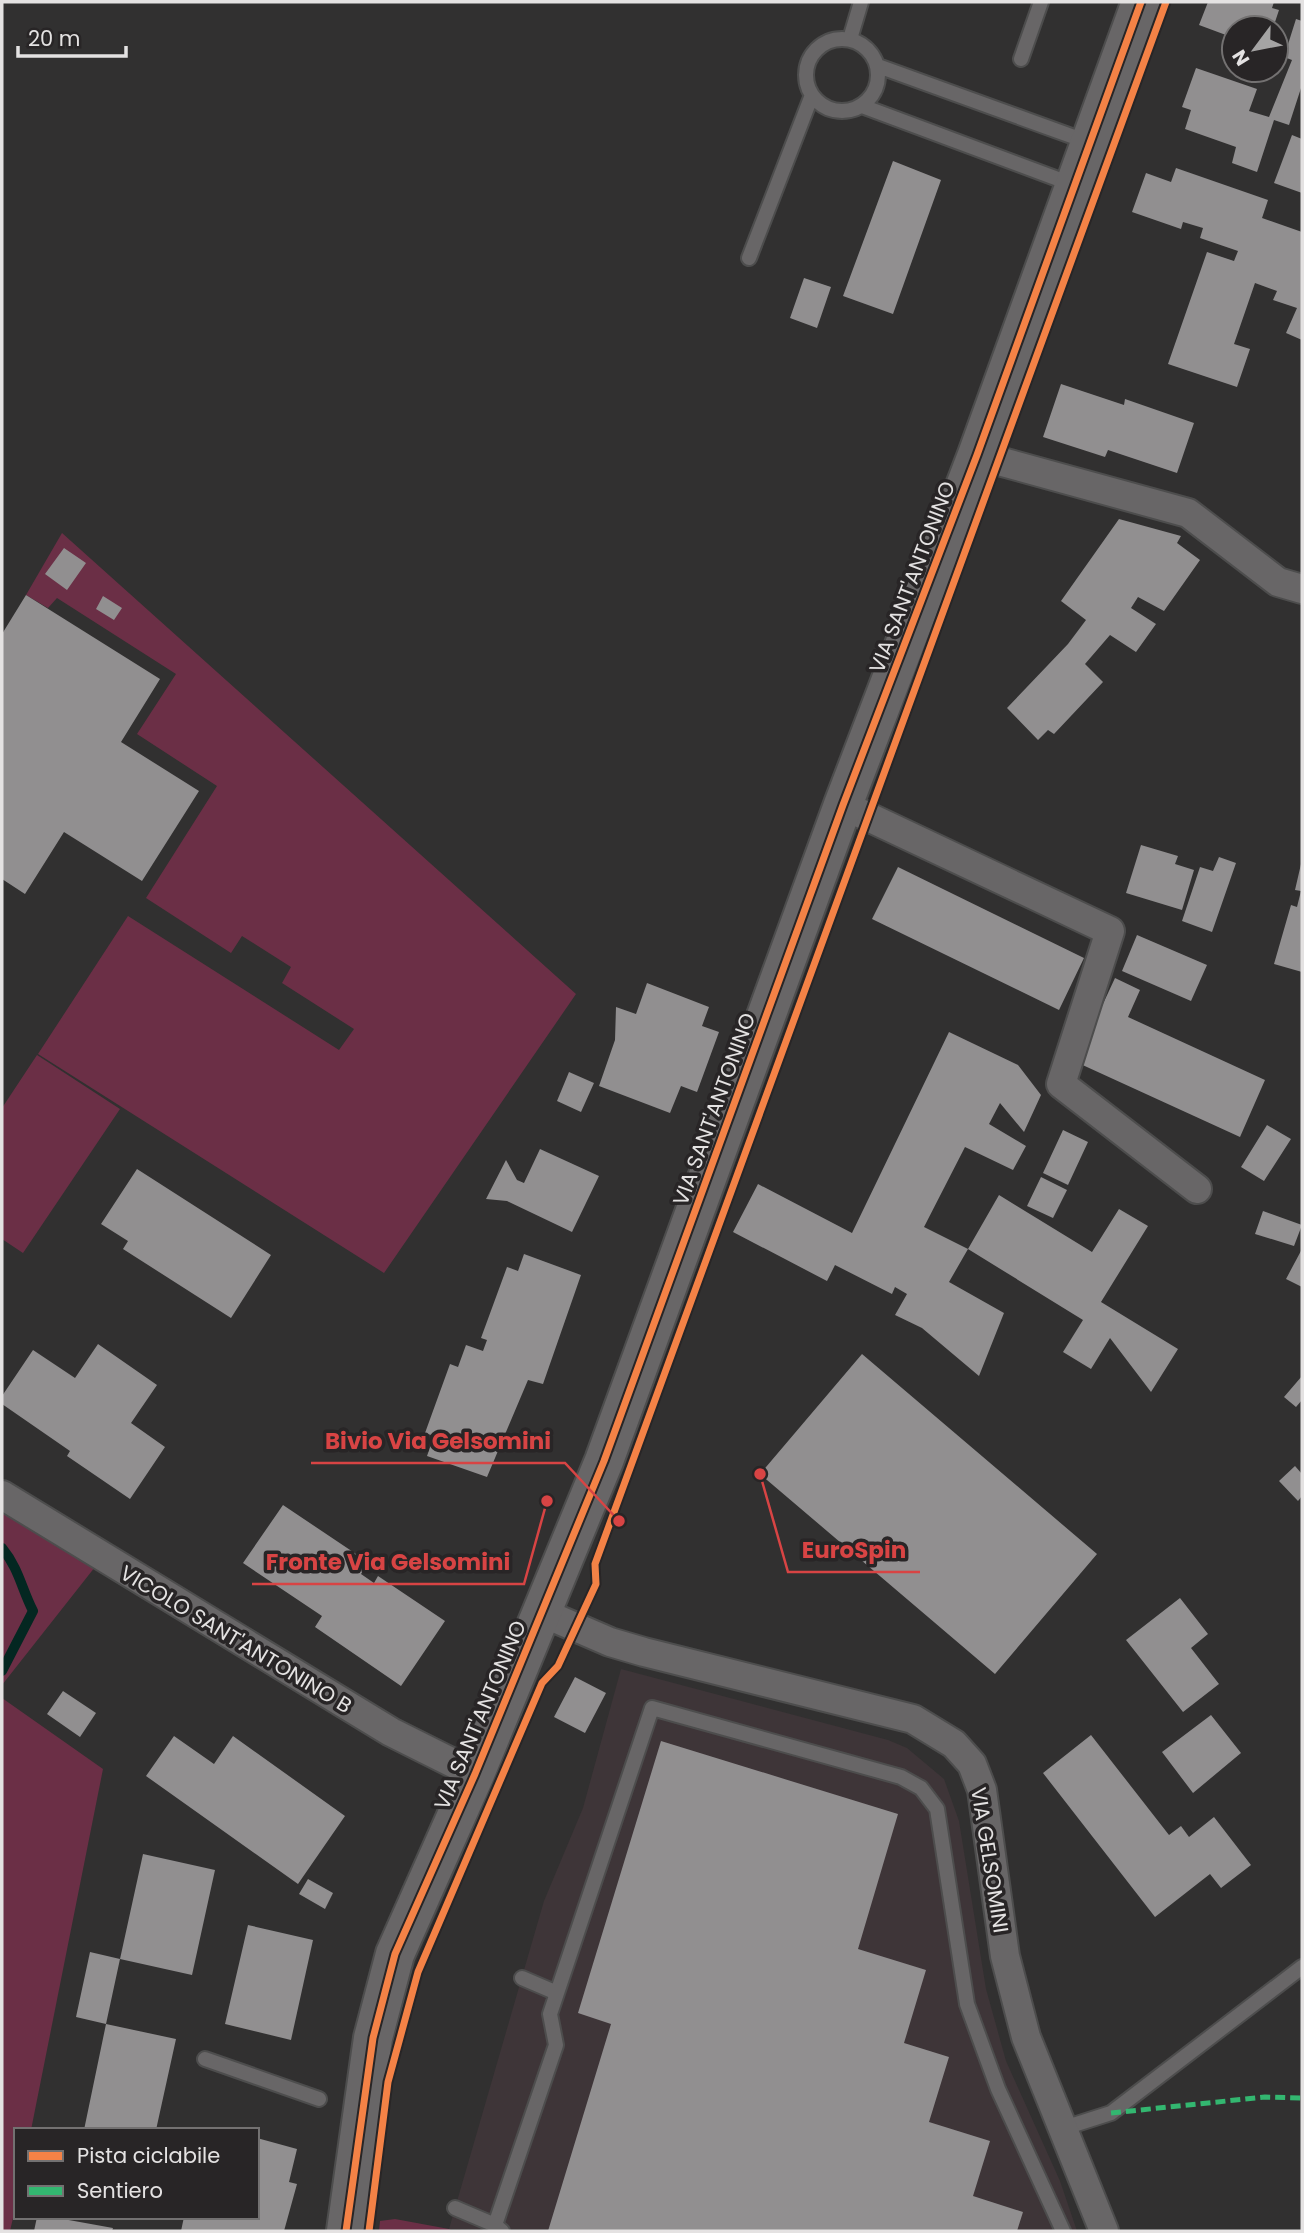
<svg xmlns="http://www.w3.org/2000/svg" width="1304" height="2233" viewBox="0 0 1304 2233" font-family="Poppins,sans-serif">
	<style>
		.built { fill: #3e3538 }
		.green { fill: #6b2f46 }
		.lines { fill: none; stroke-linecap: round; stroke-linejoin: round }
		.stream { stroke: #042721; stroke-width: 10 }
		.building { fill: #918f90 }
		.service-casing { stroke: #4d4d4d; stroke-width: 18 }
		.minor-casing { stroke: #4d4d4d; stroke-width: 32 }
		.secondary-casing { stroke: #4d4d4d; stroke-width: 42 }
		.service { stroke: #686667; stroke-width: 14 }
		.minor { stroke: #686667; stroke-width: 28 }
		.secondary { stroke: #686667; stroke-width: 38 }
		.quiet { stroke: #33b770; stroke-width: 5; stroke-dasharray: 10 5; stroke-linecap: butt }
		.cycleway-casing { stroke: #282526; stroke-width: 11 }
		.cycleway { stroke: #f48246; stroke-width: 7 }
		.labels { text-anchor: middle; dominant-baseline: central; stroke-width: 7; stroke-linejoin: round; paint-order: stroke }
		.street-label { font-size: 21px; fill: #e4e2e2; stroke: #282526 }
		.leader { fill: none; stroke: #d84444; stroke-width: 2.5 }
		.callout-dot { fill: #d84444; stroke: #282526; stroke-width: 2.5 }
		.callout-label { font-size: 23px; text-anchor: middle; font-weight: bold; fill: #d84444; stroke: #282526; stroke-width: 7; stroke-linejoin: round; paint-order: stroke }
	</style>
	<rect width="100%" height="100%" fill="#313030"/>
	<path class="built" d="M621,1669L888,1740L907,1748L944,1779L959,1821L986,1989L1006,2061L1060,2181L1077,2231L449,2229L544,1901L583,1808Z"/>
	<path class="green" d="M62,533L576,994L384,1273L38,1054L128,916L339,1050L354,1029L282,983L291,967L242,936L231,953L146,898L217,786L137,734L176,674L57,598L48,608L26,595Z
		M37,1055L120,1109L23,1253L2,1239V1108Z
		M2,1508L95,1567L2,1685Z
		M2,1698L103,1769L31,2130H16V2205L10,2231H2Z
		M395,2219L449,2229L453,2231H379L380,2221Z"/>
	<g class="lines">
		<path class="stream" d="M2,1548C19,1569 21,1587 33,1611L2,1671"/>
	</g>
	<path class="building" d="M1208,2H1274L1272,8L1279,10L1273,28H1234V38L1199,25Z
		M1296,19L1302,21V85L1289,125L1274,120L1257,172L1232,163L1236,147L1185,129L1191,110L1182,107L1196,68L1257,89L1249,111L1269,117L1292,60L1284,57Z
		M1292,135L1302,139V193L1274,183Z
		M893,161L941,180L893,314L843,296Z
		M1176,168L1268,200L1262,218L1302,232V340L1286,333L1297,308L1273,300L1277,291L1255,283L1234,344L1250,349L1237,387L1168,364L1207,252L1234,261L1238,251L1200,238L1203,228L1183,222L1181,229L1132,212L1146,173L1171,182Z
		M804,278L831,287L817,328L790,318Z
		M1061,384L1124,405L1125,399L1194,423L1177,473L1108,450L1105,457L1043,437Z
		M1119,519L1181,536L1177,543L1200,560L1164,611L1138,597L1131,608L1156,624L1136,652L1110,635L1085,664L1103,682L1054,734L1048,730L1038,740L1007,708L1068,644L1086,620L1061,601Z
		M64,548L86,563L67,590L45,574Z
		M26,595L160,679L121,742L199,791L142,881L64,832L25,894L2,879V634Z
		M103,596L122,608L114,620L96,609Z
		M1141,845L1178,856L1175,864L1194,870L1182,910L1126,893Z
		M1219,857L1236,863L1212,932L1182,921L1200,867L1213,871Z
		M1301,864H1302V972L1274,964L1291,905L1297,907L1301,891L1295,890Z
		M898,867L1084,958L1059,1010L872,919Z
		M1137,935L1207,965L1191,1001L1122,971Z
		M1115,978L1140,990L1128,1017L1265,1080L1240,1137L1076,1062Z
		M647,983L709,1007L702,1026L719,1032L697,1092L681,1086L670,1113L599,1086L615,1040L616,1007L636,1014Z
		M949,1032L1018,1065L1041,1095L1024,1132L1000,1103L989,1124L1026,1146L1013,1170L965,1147L924,1227L968,1249L949,1282L1004,1313L979,1376L922,1328L895,1315L907,1294L895,1287L892,1294L835,1265L827,1281L733,1232L758,1184L852,1233Z
		M569,1072L594,1083L581,1112L557,1101Z
		M1267,1125L1291,1139L1264,1181L1241,1167Z
		M1063,1130L1088,1142L1068,1185L1043,1173Z
		M540,1149L599,1176L572,1232L507,1201L486,1199L506,1160L517,1180L524,1183Z
		M137,1169L271,1255L231,1318L123,1249L128,1241L101,1224Z
		M1041,1177L1067,1190L1053,1218L1027,1206Z
		M999,1195L1092,1252L1119,1209L1148,1226L1101,1302L1178,1349L1151,1392L1110,1338L1091,1369L1063,1352L1083,1320L968,1249Z
		M1263,1211L1302,1225L1294,1246L1255,1234Z
		M1302,1249V1287L1286,1279Z
		M524,1254L581,1275L543,1384L528,1380L487,1477L427,1456L434,1436L425,1433L450,1364L458,1367L466,1345L483,1351L487,1340L481,1338L507,1267L518,1271Z
		M98,1344L157,1385L131,1423L165,1447L130,1499L67,1456L70,1451L2,1404V1396L33,1350L75,1378Z
		M862,1354L1097,1554L995,1674L760,1474Z
		M1302,1376V1400L1296,1407L1284,1397Z
		M1295,1466L1302,1474V1496L1298,1501L1279,1481Z
		M283,1505L368,1562L361,1574L374,1583L378,1576L445,1621L401,1686L315,1627L322,1616L243,1563Z
		M1180,1598L1208,1634L1191,1648L1219,1684L1183,1712L1126,1640Z
		M575,1677L606,1693L585,1733L554,1717Z
		M63,1691L96,1713L80,1737L47,1714Z
		M1211,1715L1241,1753L1193,1793L1162,1752Z
		M1091,1735L1169,1835L1181,1826L1189,1837L1214,1817L1251,1865L1221,1888L1210,1874L1155,1917L1043,1773Z
		M174,1736L214,1764L233,1736L345,1816L298,1884L146,1776Z
		M661,1741L898,1814L858,1949L926,1970L904,2043L949,2057L929,2122L990,2141L973,2196L1023,2212L1017,2231H548L611,2024L578,2013Z
		M143,1854L215,1870L192,1975L120,1959Z
		M308,1879L333,1893L325,1909L299,1894Z
		M248,1925L313,1940L291,2040L225,2024Z
		M90,1952L120,1959L106,2024L176,2039L156,2130H84L106,2024L76,2017Z
		M257,2138L297,2149L289,2182L297,2184L284,2231H181L184,2217H257Z
		M37,2217H52L113,2228L112,2231H34Z"/>
	<g class="lines">
		<defs>
			<path id="service" d="M806 75a36 36 0 1 1 72 0a36 36 0 1 1-72 0Z
				M850,39L861,2
				M1021,59L1041,2
				M878,66L1088,142
				M862,106L1074,185
				M749,258L812,95
				M522,1978L557,1993
				M205,2059L319,2099
				M1064,2128L1111,2113L1302,1967
				M455,2208L495,2225L502,2231
				M495,2225L556,2045L550,2014L652,1708L901,1777L921,1788L937,1809L967,2004L998,2089L1063,2231"/>
			<path id="minor" d="M977,455L1188,513L1278,582L1302,589
				M843,805L1110,931L1061,1084L1197,1189
				M2,1495L391,1732L475,1774
				M543,1613L610,1642L644,1652L913,1719L954,1744L972,1764L982,1790L1005,1956L1026,2037L1104,2231"/>
			<path id="secondary" d="M346,2231L373,2038L395,1954L475,1774L604,1461L843,805L977,455L1141,2"/>
		</defs>
		<use href="#service" class="service-casing"/>
		<use href="#minor" class="minor-casing"/>
		<use href="#secondary" class="secondary-casing"/>
		<use href="#service" class="service"/>
		<use href="#minor" class="minor"/>
		<use href="#secondary" class="secondary"/>
		<path class="quiet" d="M1111,2113L1265,2097L1302,2098"/>
		<defs>
			<path id="cycleway" d="M346,2231L373,2038L395,1954L475,1774L604,1461L843,805L977,455L1141,2
				M369,2231L388,2082L418,1972L542,1683L558,1666L596,1584L595,1564L1166,2"/>
		</defs>
		<use href="#cycleway" class="cycleway-casing"/>
		<use href="#cycleway" class="cycleway"/>
	</g>
	<g class="labels">
		<g class="street-label">
			<text transform="translate(912 577) rotate(-69)">VIA SANT'ANTONINO</text>
			<text transform="translate(714 1109) rotate(-70)">VIA SANT'ANTONINO</text>
			<text transform="translate(236 1639) rotate(31)">VICOLO SANT'ANTONINO B</text>
			<text transform="translate(480 1715) rotate(-67)">VIA SANT'ANTONINO</text>
			<text transform="translate(990 1860) rotate(81)">VIA GELSOMINI</text>
		</g>
	</g>
	<path class="leader" d="M619 1521L565 1463H311M760 1474L788 1572H920M547 1501L524 1584H252"/>
	<g class="callout-dot">
		<circle cx="619" cy="1521" r="7"/>
		<circle cx="760" cy="1474" r="7"/>
		<circle cx="547" cy="1501" r="7"/>
	</g>
	<g class="callout-label">
		<text x="438" y="1449">Bivio Via Gelsomini</text>
		<text x="854" y="1558">EuroSpin</text>
		<text x="388" y="1570">Fronte Via Gelsomini</text>
	</g>
	<rect width="1304" height="2233" fill="none" stroke="#e4e2e2" stroke-width="7"/>
	<rect x="14" y="2128" width="245" height="91" fill="#282526" stroke="#737171" stroke-width="2"/>
	<rect x="28" y="2151" width="35" height="10" fill="#f48246" stroke="#737171" stroke-width="2"/>
	<text x="77" y="2163" font-size="21" fill="#e4e2e2">Pista ciclabile</text>
	<rect x="28" y="2186" width="35" height="10" fill="#33b770" stroke="#737171" stroke-width="2"/>
	<text x="77" y="2198" font-size="21" fill="#e4e2e2">Sentiero</text>
	<g transform="translate(1255 49) rotate(238)"><circle r="33" fill="#282526" stroke="#737171" stroke-width="2"/>
	<path d="M0-5L12 26L0 18L-12 26Z" fill="#a5a4a4"/>
	<text y="-10" font-size="19" font-weight="bold" text-anchor="middle" fill="#e4e2e2">N</text>
	</g>
	<path d="M18 46v10h108v-10" fill="none" stroke="#e4e2e2" stroke-width="3.5"/>
	<text x="28" y="46" font-size="21" fill="#e4e2e2" stroke="#282526" stroke-width="5" paint-order="stroke">20 m</text>
</svg>
